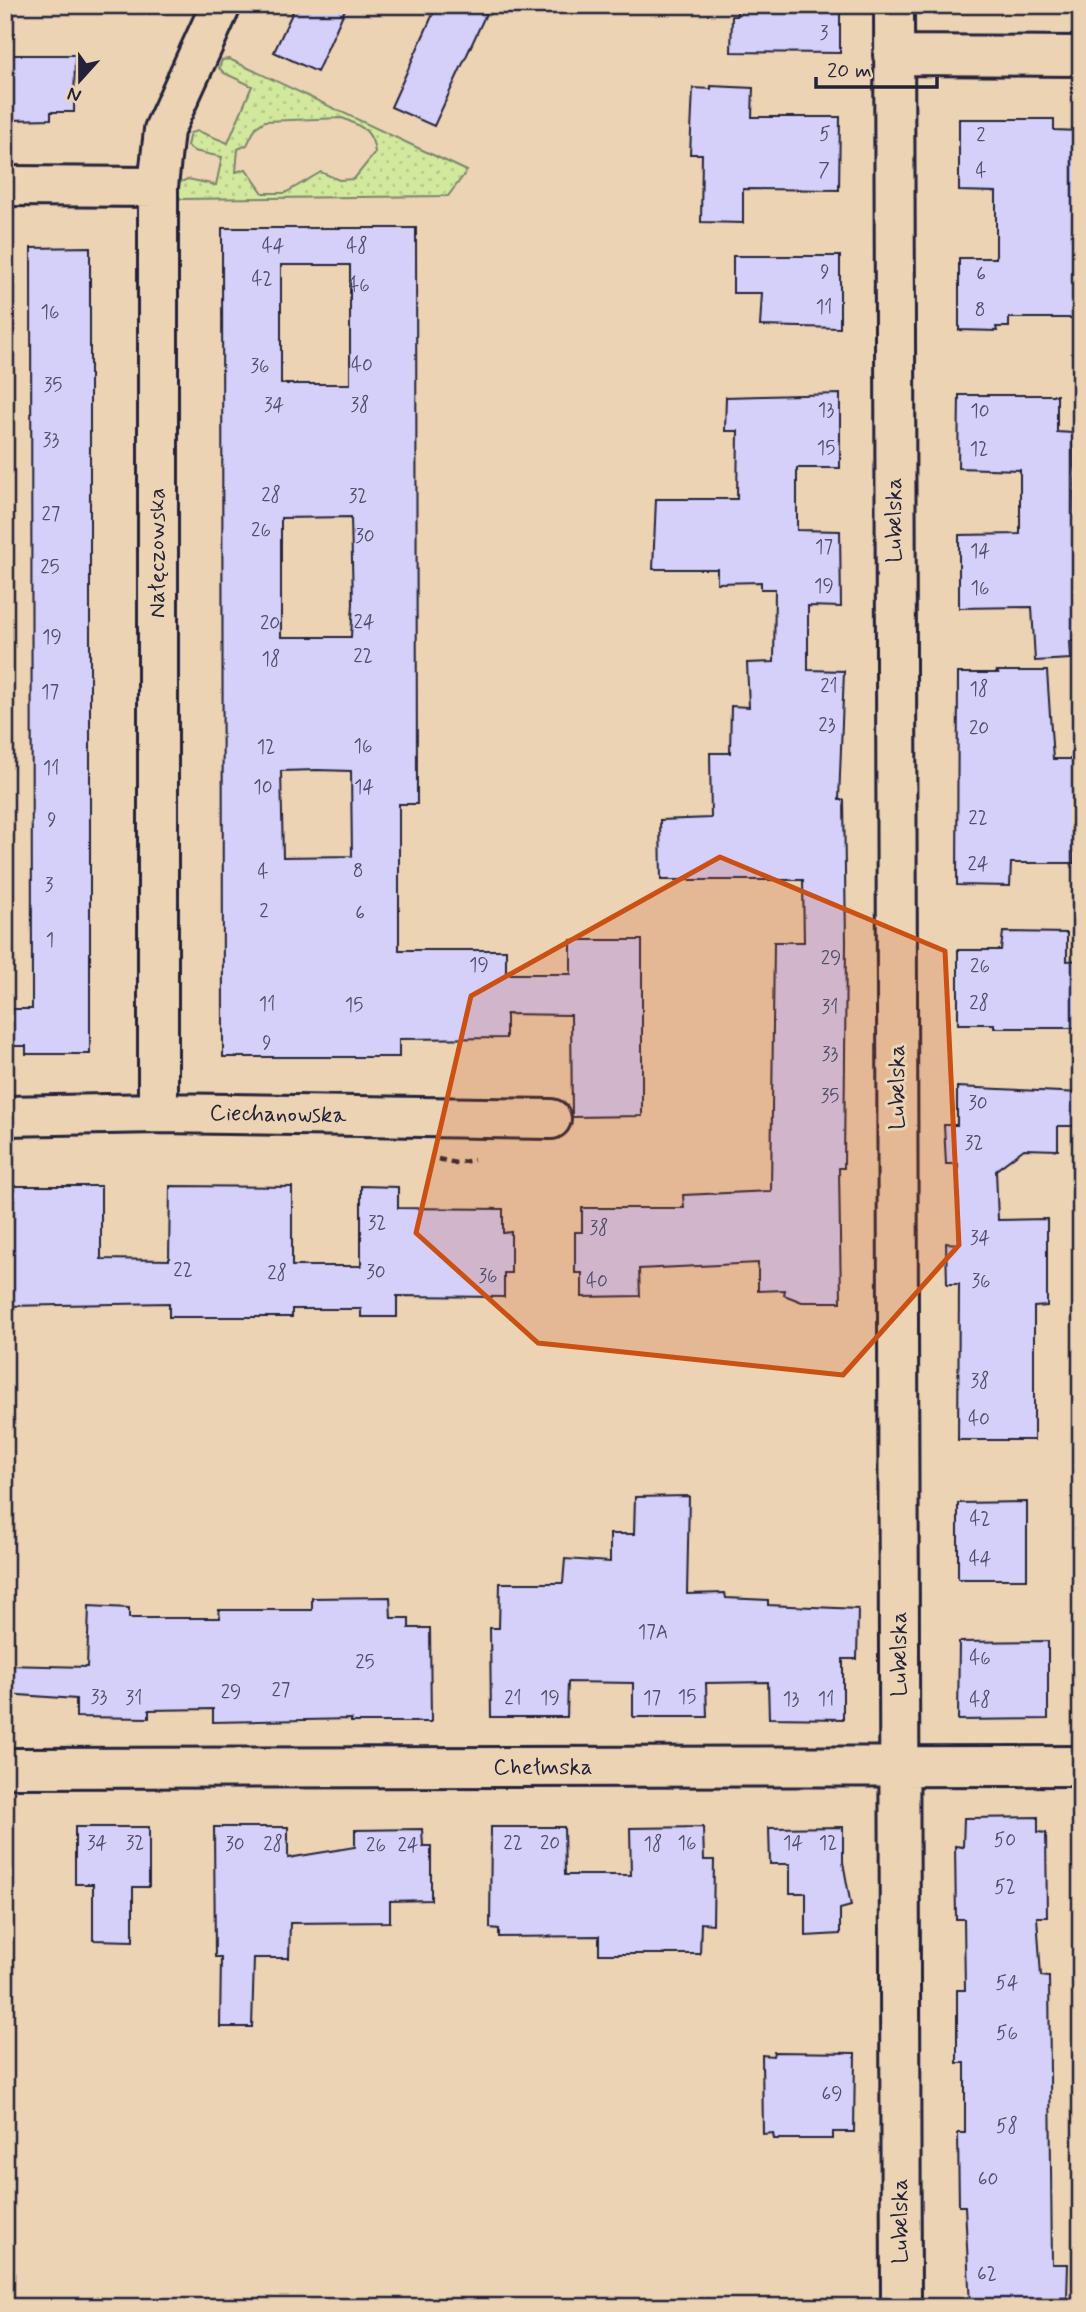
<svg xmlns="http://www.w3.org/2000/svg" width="1086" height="2312" viewBox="0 0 1086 2312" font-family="Mynerve,sans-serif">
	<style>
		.green { fill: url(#green-dots); stroke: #7a856c; stroke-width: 2; fill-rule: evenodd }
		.building { fill: #d4d0f9; stroke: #22223b; stroke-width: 2; fill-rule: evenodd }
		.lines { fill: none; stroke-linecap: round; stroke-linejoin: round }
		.minor-casing { stroke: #22223b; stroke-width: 44 }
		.path { stroke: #22223b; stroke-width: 4.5; stroke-dasharray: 7 5; stroke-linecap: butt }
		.minor { stroke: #ecd3b4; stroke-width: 38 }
		.marked { fill: #ca5113; fill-opacity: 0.2; stroke: #ca5113; stroke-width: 5; stroke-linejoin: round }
		.labels { text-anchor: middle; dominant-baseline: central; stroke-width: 6; stroke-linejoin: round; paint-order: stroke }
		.number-label { font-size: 19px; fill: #4e4e6a }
		.street-label { font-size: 23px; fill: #22223b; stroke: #ecd3b4 }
	</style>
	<defs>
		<pattern id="green-dots" width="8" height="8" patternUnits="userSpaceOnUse" patternTransform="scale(1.75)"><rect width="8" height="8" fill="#d1e89d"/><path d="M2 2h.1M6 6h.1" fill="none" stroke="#b3c788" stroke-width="1.8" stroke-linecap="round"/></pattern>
	</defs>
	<rect width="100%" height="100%" fill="#ecd3b4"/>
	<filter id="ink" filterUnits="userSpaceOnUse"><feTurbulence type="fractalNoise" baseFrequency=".0143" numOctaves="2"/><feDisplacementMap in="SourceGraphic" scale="14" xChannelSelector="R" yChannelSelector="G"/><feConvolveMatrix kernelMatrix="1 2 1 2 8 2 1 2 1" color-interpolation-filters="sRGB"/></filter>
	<g filter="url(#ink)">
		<path class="green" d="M229,59L467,171L448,196L181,199L178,195V183L188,179L216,185L222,157L194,151L187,146L190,133L198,131L228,143L252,86L224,73L219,68L222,60ZM342,118C361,126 373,130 375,153L354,179L339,180L321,172L285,193H263L246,169L236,172L238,149L247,145L256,127L265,121Z"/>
		<path class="building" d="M296,5H347L317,72L274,52Z
			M437,5H490L434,126L391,107Z
			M737,5H840V53L731,52L732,16H737Z
			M5,55H75L74,112H51V119L10,120V112H5Z
			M711,86L753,88L752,117H840L839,190L743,189V223L701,222L702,154H690L693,88L711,89Z
			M959,119H1054V130L1080,131L1081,318H1009V327H996L997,331L959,330V258H996V192L959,191Z
			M222,228H416L417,804H399V950H506V974H571V940H642V1116L572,1117L571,1015L506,1014V1038L399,1039V1057H223ZM281,265H350V384H281ZM351,517L353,603L351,637H281V518ZM317,770L351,771L352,856L283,857L281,771Z
			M90,247V1054H26V1046H5V1009H32L31,248Z
			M733,256H840V328L760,326L762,293H733Z
			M840,394V468H797V530L840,531L841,607L808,606V670L844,671L839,800H844L846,942L844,1168H839L841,1302H802L784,1295L785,1290L758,1291V1263L639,1269L640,1296L582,1297V1273H575V1232H582V1208H684L683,1195L771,1191L774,942H804L803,880H661L660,820L711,818L710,753H730L731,706L749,707L747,663L774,662L775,589H761V582L717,583V569H653L656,499H737L738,431H725L726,397Z
			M959,395H1057V432L1073,433L1075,547H1079L1077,586H1074L1076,641H1070L1071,659L1035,661L1032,607L959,608V535L1020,534V470L958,468Z
			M997,671H1047L1053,759H1081V803H1074V863H1011L1010,886L957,885L958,673H998Z
			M1003,932L1067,933V961L1081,960V1028H994V1024H958V950H1001Z
			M957,1087L1081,1093V1126H1058V1150L1024,1149L996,1170L998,1220L1047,1219V1306L1034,1307V1440H958L959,1284H947L946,1243L959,1244L958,1164H946L944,1125H957Z
			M5,1186H101V1259L169,1260L170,1186L292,1187V1266H361V1186L398,1187V1208L503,1209V1233L511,1232V1273H504V1297L397,1296V1317H361V1309H292V1317H169V1303L5,1306Z
			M689,1496L687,1594L725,1593L726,1598L768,1600V1605L858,1609L857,1659H843V1719L769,1718L768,1682L706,1683L707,1717H633V1683L568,1682L567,1717H491L490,1628H499L500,1583H563L565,1559L610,1562V1534H634L635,1497Z
			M1027,1502V1579H958V1503Z
			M390,1597L391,1618H409V1628H430L431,1722H351V1719L213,1722V1709L149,1710V1718L76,1717V1699L5,1694V1665L87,1667L89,1606L129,1608V1618H220L219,1610H312V1598Z
			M1048,1641V1719L958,1720L959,1642Z
			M1038,1817V1832L1046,1833L1047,1917H1037L1041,1976L1049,1977L1052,2264H1068L1067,2298H1038V2307H970L965,2206H959L958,2133H965V2063H957V1990H965L964,1919H956L955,1846L963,1847L964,1818Z
			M75,1827H149V1887H133V1941L93,1940V1884H75Z
			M214,1827H288V1858L355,1847V1830L422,1829L423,1846H431V1900L390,1901V1922L290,1923L289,1958H254L252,2027H220L221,1957H215Z
			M491,1827H564L565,1875H631L630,1828L703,1827L704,1860H714L713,1924L701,1923L700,1954H599V1936L499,1937V1929L490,1928Z
			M843,1827V1862L851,1906L840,1909V1934L806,1936V1893H790V1864H770L769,1828Z
			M774,2052L855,2053L854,2132H833V2139H774L773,2133L763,2134L762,2055L773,2056Z"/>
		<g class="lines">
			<defs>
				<path id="minor" d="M894,5L901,2307
					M893,55L1081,56
					M5,186L158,187
					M158,1113V187L164,130L221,5
					M5,1116L158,1113L551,1119
					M5,1768L1081,1766"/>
			</defs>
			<use href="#minor" class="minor-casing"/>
			<path class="path" d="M438,1159L456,1163L474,1160"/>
			<use href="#minor" class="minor"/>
		</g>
	</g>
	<path class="marked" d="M720,857L945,951L959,1245L843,1375L538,1343L416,1233L471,996Z"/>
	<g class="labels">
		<g class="number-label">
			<text x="824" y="33">3</text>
			<text x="825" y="134">5</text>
			<text x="981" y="135">2</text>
			<text x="824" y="170">7</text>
			<text x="981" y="171">4</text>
			<text x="273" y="246">44</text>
			<text x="357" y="246">48</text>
			<text x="825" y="272">9</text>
			<text x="981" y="274">6</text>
			<text x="262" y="279">42</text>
			<text x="359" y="285">46</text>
			<text x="824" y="307">11</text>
			<text x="980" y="310">8</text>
			<text x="50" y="312">16</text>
			<text x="362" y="365">40</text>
			<text x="260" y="366">36</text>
			<text x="53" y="385">35</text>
			<text x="274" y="405">34</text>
			<text x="360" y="405">38</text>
			<text x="826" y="410">13</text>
			<text x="980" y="411">10</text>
			<text x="51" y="440">33</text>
			<text x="826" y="448">15</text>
			<text x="979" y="449">12</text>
			<text x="271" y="495">28</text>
			<text x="358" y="496">32</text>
			<text x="51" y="514">27</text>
			<text x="261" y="530">26</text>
			<text x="365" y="536">30</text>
			<text x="824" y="547">17</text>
			<text x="980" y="551">14</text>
			<text x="50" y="567">25</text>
			<text x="824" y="586">19</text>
			<text x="980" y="588">16</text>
			<text x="364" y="622">24</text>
			<text x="270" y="623">20</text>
			<text x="52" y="637">19</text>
			<text x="363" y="656">22</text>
			<text x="271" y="659">18</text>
			<text x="829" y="686">21</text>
			<text x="979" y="689">18</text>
			<text x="50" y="692">17</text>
			<text x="827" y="725">23</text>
			<text x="979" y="728">20</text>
			<text x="363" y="746">16</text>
			<text x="266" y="747">12</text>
			<text x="51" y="768">11</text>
			<text x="263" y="787">10</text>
			<text x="364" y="787">14</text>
			<text x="978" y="818">22</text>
			<text x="52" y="820">9</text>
			<text x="978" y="864">24</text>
			<text x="358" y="871">8</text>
			<text x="263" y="872">4</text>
			<text x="49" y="885">3</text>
			<text x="264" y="911">2</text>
			<text x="360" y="913">6</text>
			<text x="50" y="940">1</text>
			<text x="831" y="958">29</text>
			<text x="479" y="965">19</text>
			<text x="980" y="966">26</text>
			<text x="979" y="1003">28</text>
			<text x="267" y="1004">11</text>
			<text x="354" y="1005">15</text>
			<text x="830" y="1007">31</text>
			<text x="267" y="1043">9</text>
			<text x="830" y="1054">33</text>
			<text x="830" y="1096">35</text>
			<text x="978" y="1103">30</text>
			<text x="974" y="1143">32</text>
			<text x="377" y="1223">32</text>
			<text x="599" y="1228">38</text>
			<text x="980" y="1238">34</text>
			<text x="183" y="1270">22</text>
			<text x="376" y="1272">30</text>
			<text x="277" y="1273">28</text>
			<text x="488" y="1276">36</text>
			<text x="597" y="1281">40</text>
			<text x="981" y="1281">36</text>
			<text x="980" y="1381">38</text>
			<text x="979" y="1419">40</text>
			<text x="980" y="1519">42</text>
			<text x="980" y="1559">44</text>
			<text x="653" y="1632">17A</text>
			<text x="980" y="1658">46</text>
			<text x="365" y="1662">25</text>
			<text x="281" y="1690">27</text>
			<text x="231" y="1692">29</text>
			<text x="99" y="1697">33</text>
			<text x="687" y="1697">15</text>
			<text x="134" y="1698">31</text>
			<text x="513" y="1698">21</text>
			<text x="550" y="1698">19</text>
			<text x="652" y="1698">17</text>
			<text x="791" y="1699">13</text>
			<text x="826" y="1699">11</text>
			<text x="980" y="1700">48</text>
			<text x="1005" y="1840">50</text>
			<text x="97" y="1843">34</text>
			<text x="135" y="1843">32</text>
			<text x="513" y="1843">22</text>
			<text x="550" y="1843">20</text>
			<text x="687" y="1843">16</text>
			<text x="793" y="1843">14</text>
			<text x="828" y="1843">12</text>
			<text x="235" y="1844">30</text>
			<text x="273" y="1844">28</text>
			<text x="653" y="1844">18</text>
			<text x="376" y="1845">26</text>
			<text x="408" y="1845">24</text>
			<text x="1005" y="1887">52</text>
			<text x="1007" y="1983">54</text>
			<text x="1007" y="2033">56</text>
			<text x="832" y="2094">69</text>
			<text x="1007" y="2126">58</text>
			<text x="988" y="2179">60</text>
			<text x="987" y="2274">62</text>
		</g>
		<g class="street-label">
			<text transform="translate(895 520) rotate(-90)">Lubelska</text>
			<text transform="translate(158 553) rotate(-90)">Nałęczowska</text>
			<text transform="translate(898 1087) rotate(-90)">Lubelska</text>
			<text transform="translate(278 1115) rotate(1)">Ciechanowska</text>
			<text transform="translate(900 1654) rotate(-90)">Lubelska</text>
			<text x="543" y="1768">Chełmska</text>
			<text transform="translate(901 2221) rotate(-90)">Lubelska</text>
		</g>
	</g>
	<rect width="1086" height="2312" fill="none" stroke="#ecd3b4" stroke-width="28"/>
	<rect x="14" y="14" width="1058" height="2284" fill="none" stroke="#22223b" stroke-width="2.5" filter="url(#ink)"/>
	<g transform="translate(80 80) rotate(201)" stroke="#ecd3b4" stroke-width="5" paint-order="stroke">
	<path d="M0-5L12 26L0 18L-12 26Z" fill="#22223b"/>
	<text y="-10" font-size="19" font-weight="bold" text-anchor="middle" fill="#22223b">N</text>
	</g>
	<path d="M816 77v10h121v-10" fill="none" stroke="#22223b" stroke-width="3.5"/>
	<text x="827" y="77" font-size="21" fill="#22223b" stroke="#ecd3b4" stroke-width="5" paint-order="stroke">20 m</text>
</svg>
